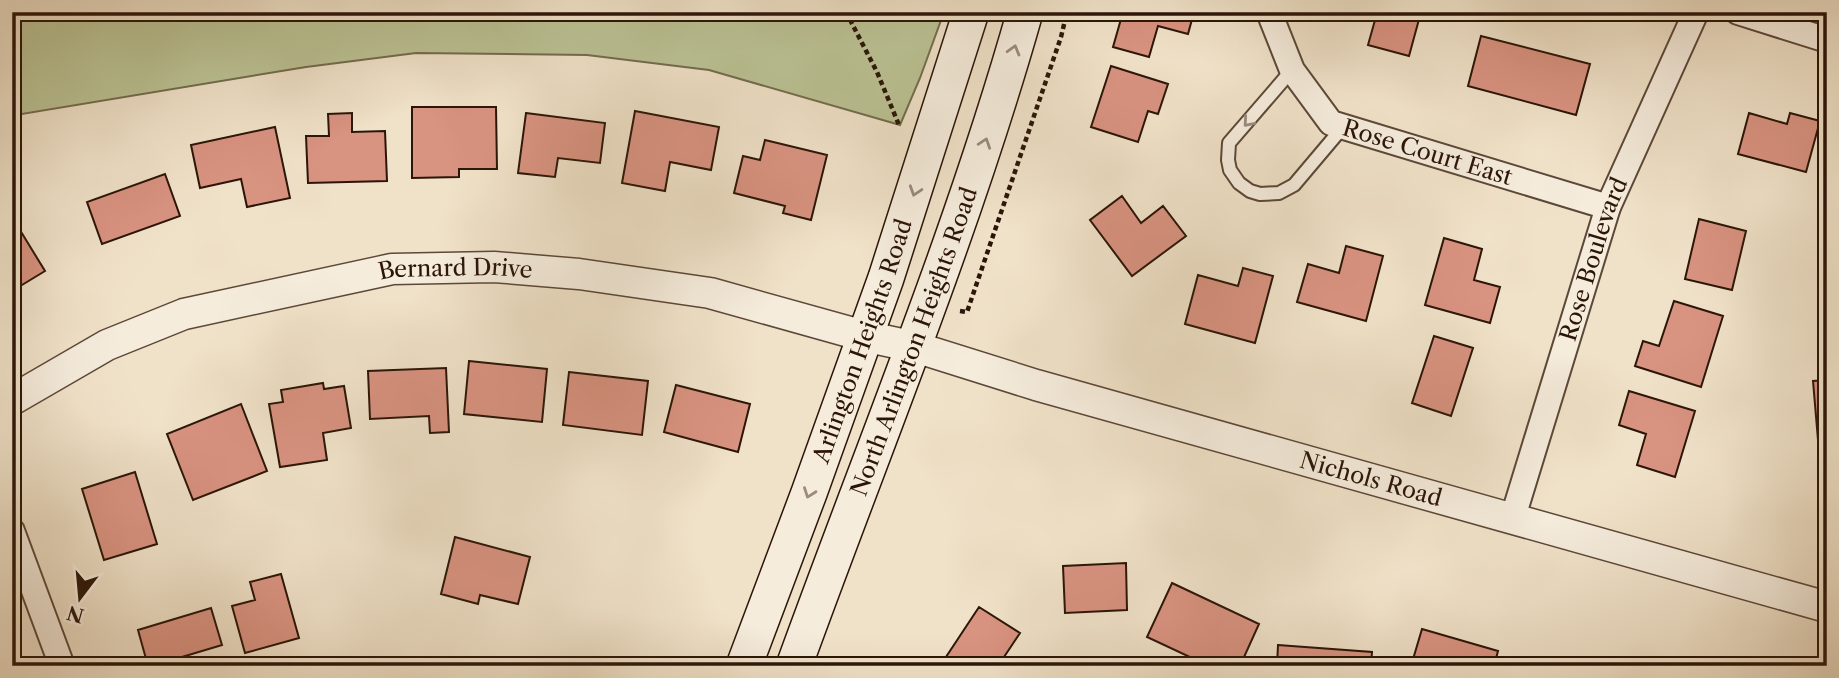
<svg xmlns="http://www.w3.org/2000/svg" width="1839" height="678" viewBox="0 0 1839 678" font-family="'Libre Caslon Text',serif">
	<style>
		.green { fill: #bbc395; stroke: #736c4e; stroke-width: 2 }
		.building { fill: #d99381; stroke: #2b1508; stroke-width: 2 }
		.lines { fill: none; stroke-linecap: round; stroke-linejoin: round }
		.service-casing { stroke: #5c4838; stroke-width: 16 }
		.minor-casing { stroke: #5c4838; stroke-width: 28 }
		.tertiary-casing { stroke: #5c4838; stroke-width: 33 }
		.secondary-casing { stroke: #2b1508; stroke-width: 38 }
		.path { stroke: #2b1508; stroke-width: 4.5; stroke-dasharray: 5 3.5; stroke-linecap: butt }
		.service { stroke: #f5ecdc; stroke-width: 12 }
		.minor { stroke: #f5ecdc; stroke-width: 24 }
		.tertiary { stroke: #f5ecdc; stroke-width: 30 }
		.secondary { stroke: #f5ecdc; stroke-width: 35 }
		.oneway { stroke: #9a8b7d }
		.labels { text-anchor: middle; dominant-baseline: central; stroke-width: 7; stroke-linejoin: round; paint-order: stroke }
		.street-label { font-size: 23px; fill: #2b1508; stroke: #f5ecdc }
	</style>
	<rect width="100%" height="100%" fill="#f0e2c9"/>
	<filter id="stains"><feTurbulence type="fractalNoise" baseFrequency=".00286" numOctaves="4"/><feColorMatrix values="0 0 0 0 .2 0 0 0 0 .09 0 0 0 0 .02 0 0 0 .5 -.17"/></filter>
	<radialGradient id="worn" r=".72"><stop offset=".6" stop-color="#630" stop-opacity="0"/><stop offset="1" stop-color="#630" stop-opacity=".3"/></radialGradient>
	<path class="green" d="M12,12H944L920,78L900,125L709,70L587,55L416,53L306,67L16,115L12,109Z"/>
	<path class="building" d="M1123,12H1194L1188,34L1158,26L1149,57L1113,47Z
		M1374,12H1421L1409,56L1368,45L1377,13Z
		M1481,36L1590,64L1576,115L1468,86Z
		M1111,66L1168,84L1158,114L1148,111L1138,142L1091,127Z
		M412,107H496L497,169H459V177L412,178Z
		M635,111L719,127L711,170L670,162L665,191L622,183Z
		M352,113V132L385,131L387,181L308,183L306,136H329L328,114Z
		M526,113L605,123L600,163L558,158L555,177L518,173Z
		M1749,113L1787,124L1790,113L1820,121L1806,172L1738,154Z
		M275,127L290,198L247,207L241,179L200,188L191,145Z
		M765,140L827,155L811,220L783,213L785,206L734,193L743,156L760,160Z
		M165,174L180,216L102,244L87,202Z
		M1122,196L1141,223L1163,206L1186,236L1132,276L1090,220Z
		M12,217L45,271L12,291Z
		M1699,219L1746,231L1732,290L1685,279Z
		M1444,238L1482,249L1474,280L1500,287L1490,323L1425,305Z
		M1346,246L1383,256L1366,321L1297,302L1308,264L1339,273Z
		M1243,268L1273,276L1255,343L1185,324L1198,275L1238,286Z
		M1674,301L1723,316L1701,387L1635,366L1643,341L1659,346Z
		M1434,336L1473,348L1451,416L1412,403Z
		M469,361L547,369L542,422L464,414Z
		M446,368L449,432L430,433L429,416L370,419L368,371Z
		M569,372L648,381L642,435L563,425Z
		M1827,380V451L1819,452L1813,381Z
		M323,383L324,389L344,386L351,428L323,433L327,460L280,467L269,404L283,402L281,390Z
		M676,385L750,404L738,452L664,432Z
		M1629,391L1695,411L1675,477L1637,465L1646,434L1619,425Z
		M241,404L267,471L193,500L167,434Z
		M135,472L157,544L104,560L82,489Z
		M455,537L530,557L518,604L480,595L478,604L441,594Z
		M1126,563L1127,610L1065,613L1063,566Z
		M281,574L299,638L245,653L232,606L255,600L250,582Z
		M1172,583L1259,624L1240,666H1209L1147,637Z
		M979,607L1020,633L998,666H940Z
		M211,608L222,645L182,657L185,666H148L138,630Z
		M1422,629L1498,651L1494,666H1411Z
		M1278,645L1372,652L1371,666H1277Z"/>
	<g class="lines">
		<defs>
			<path id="service" d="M1292,70L1229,143L1228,160L1230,170L1239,183L1250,191L1260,194L1279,193L1294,185L1343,127"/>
			<g id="minor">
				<path id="s1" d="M1269,12L1292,70L1331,123L1608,207"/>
				<path d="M1738,12L1827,40"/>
				<path id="s2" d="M1513,517L1608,207L1696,12"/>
				<path d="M12,531L62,666"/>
			</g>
			<g id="tertiary">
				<path id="s3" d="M12,400L107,345L184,314L392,269L494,267L579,274L710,293L864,336L915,347L1036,385L1827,607"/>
			</g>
			<g id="secondary">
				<path id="s4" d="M744,666L809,493L886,278L971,12"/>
				<path id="s5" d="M794,666C873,448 962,235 1025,12"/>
			</g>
		</defs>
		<use href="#service" class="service-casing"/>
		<use href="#minor" class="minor-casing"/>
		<use href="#tertiary" class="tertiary-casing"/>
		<use href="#secondary" class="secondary-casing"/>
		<path class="path" d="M846,12L877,72L899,125
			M960,311L967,312L1061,37L1067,12"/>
		<use href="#service" class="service"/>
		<use href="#minor" class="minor"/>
		<use href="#tertiary" class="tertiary"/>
		<use href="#secondary" class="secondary"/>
	</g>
	<defs><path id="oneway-chevron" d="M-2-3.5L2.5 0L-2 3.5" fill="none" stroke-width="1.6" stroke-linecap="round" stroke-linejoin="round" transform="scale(1.75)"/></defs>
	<g class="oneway">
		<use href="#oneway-chevron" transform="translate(1014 50) rotate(-74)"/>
		<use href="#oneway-chevron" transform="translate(1248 122) rotate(131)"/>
		<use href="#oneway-chevron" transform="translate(985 143) rotate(-71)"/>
		<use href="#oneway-chevron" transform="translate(915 191) rotate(108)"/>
		<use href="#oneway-chevron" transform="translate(809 493) rotate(110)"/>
	</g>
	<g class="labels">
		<g class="street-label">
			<text stroke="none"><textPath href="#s1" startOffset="229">Rose Court East</textPath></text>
			<text stroke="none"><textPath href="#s2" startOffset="270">Rose Boulevard</textPath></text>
			<text stroke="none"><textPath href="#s3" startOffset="469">Bernard Drive</textPath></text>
			<text stroke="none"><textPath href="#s4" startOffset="346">Arlington Heights Road</textPath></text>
			<text stroke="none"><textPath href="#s5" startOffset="346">North Arlington Heights Road</textPath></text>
			<text stroke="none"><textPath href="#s3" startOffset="1412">Nichols Road</textPath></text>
		</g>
	</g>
	<rect width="1839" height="678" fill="none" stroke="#f0e2c9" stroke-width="42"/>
	<rect x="14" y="14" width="1811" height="650" fill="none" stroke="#2b1508" stroke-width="3.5"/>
	<rect x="21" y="21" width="1797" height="636" fill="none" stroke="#2b1508" stroke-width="2"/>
	<g transform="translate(80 598) rotate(196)" stroke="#f5ecdc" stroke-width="5" paint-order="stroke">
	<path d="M0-5L12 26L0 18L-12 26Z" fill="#2b1508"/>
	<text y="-10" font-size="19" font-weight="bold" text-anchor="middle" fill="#2b1508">N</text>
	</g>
	<rect width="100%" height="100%" filter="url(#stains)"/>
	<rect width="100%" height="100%" fill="url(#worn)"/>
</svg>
